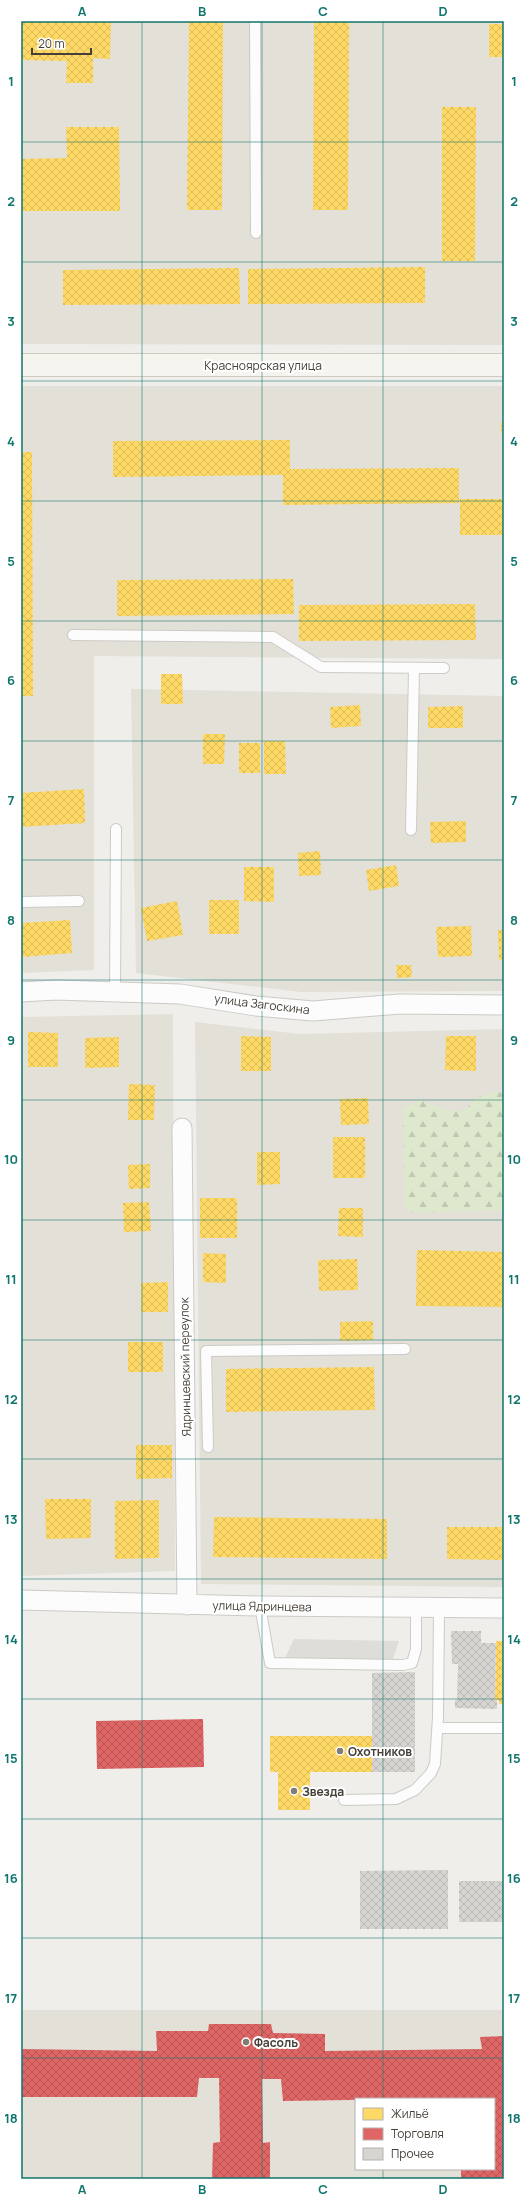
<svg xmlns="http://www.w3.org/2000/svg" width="525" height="2200" viewBox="0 0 525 2200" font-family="Manrope,sans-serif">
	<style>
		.residential { fill: #e3e0d8; fill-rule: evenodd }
		.forest { fill: url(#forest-firs) }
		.parking { fill: #dfddda }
		.homes { fill: url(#homes-cross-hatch) }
		.shops { fill: url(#shops-cross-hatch) }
		.building { fill: url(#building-cross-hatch) }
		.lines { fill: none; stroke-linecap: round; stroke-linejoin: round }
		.lane-casing { stroke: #cccac6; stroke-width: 12 }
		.street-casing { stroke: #cccac6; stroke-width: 21 }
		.secondary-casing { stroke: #cecbc1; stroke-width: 24 }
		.lane { stroke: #fdfcfc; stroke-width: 10 }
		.street { stroke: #fdfcfc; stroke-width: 19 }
		.secondary { stroke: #f5f4ef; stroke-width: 22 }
		.grid { fill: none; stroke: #0f766e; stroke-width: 1; stroke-opacity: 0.55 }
		.poi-dot { fill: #807c76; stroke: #fff; stroke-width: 1.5 }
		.labels { text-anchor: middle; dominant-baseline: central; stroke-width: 4; stroke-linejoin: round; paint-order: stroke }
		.street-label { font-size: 12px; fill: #453f37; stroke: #fff }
		.poi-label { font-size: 12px; font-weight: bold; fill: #453f37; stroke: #fff; text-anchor: start }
		.neatline { fill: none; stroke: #0f766e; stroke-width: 1.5 }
		.grid-label { font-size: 13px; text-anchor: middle; font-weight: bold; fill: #0f766e }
	</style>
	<defs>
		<pattern id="forest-firs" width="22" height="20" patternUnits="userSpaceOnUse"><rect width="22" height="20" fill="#dde8cc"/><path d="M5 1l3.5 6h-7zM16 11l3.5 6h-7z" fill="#bfc8b0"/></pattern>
		<pattern id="homes-cross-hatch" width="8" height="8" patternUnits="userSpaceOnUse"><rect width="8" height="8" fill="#ffd966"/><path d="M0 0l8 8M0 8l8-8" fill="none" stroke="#dcbb59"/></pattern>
		<pattern id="shops-cross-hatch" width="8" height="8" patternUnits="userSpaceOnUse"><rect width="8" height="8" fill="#e06666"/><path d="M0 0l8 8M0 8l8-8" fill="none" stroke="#b75555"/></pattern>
		<pattern id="building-cross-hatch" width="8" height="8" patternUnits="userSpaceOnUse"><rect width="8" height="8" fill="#d7d5d1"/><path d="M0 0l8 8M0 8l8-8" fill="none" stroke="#bab8b4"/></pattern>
	</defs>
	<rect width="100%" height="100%" fill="#efeeea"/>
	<path class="residential" d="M21,21H504V345L21,344Z
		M21,386H504V659L94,656V970L21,973Z
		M131,689L504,696V991L301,992L136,973Z
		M173,1014L175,1571L21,1576V1017Z
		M195,1022L300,1034L504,1029V1587L201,1584Z
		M21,2010H504V2179H21ZM356,2099H494V2169H356Z"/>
	<path class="forest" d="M494,1092L504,1093V1210L413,1213L404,1205L403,1108L420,1100L448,1110L464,1111L478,1097Z"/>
	<path class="parking" d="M294,1639L399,1641L393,1659L285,1658Z"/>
	<path class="homes" d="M21,21H111L110,59L93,58V83H66L67,61L21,60Z
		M189,21H223L222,210H187Z
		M314,21H349L348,210H313Z
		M489,24H504V57H489Z
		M442,107H476L475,261H442Z
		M66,127H119L120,211H21V159L67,158Z
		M425,267V303L248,304V269Z
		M239,268L240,304L63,305V270Z
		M501,422H504V439L501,431Z
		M290,440V469L459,468V503L283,505V475L113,477V441Z
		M21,452H32L33,696H21Z
		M460,499H504V535H460Z
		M293,579L294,614L117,616V580Z
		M475,604L476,640L299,641V605Z
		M161,674H182L183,704H161Z
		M360,705L361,726L331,728L330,707Z
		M463,706V728H428V707Z
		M203,734H225L224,764H203Z
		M264,741H285L286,774H264Z
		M239,743H260V773H239Z
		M84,789L85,823L21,827V793Z
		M466,821V842L431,843L430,822Z
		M320,851L321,875L299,876L298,853Z
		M396,865L399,886L369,891L366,870Z
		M244,867H274V902L244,901Z
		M209,900H239V934H209Z
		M177,901L183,935L147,941L141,908Z
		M70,920L72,953L21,957V923Z
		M471,926L472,956L438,957L436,927Z
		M498,930H504V960H499Z
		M396,965H411L412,977L397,978Z
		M28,1032L58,1033V1067H28Z
		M241,1036L271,1037V1071H241Z
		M446,1036H476V1071L445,1070Z
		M119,1037V1067L85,1068V1038Z
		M129,1084L155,1085L154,1120H128Z
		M368,1098L369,1124L341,1125L340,1099Z
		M333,1137H365V1178H333Z
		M257,1152H280V1184L257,1185Z
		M150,1164V1188L129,1189L128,1165Z
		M200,1198H237V1238H200Z
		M149,1202L151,1231L124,1232L123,1203Z
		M339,1208H363V1237L338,1236Z
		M417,1250L504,1252V1307L416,1306Z
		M203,1253L226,1254V1283L203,1282Z
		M357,1259L358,1290L319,1291L318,1260Z
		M168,1282V1312H141V1283Z
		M373,1321V1340L340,1341V1322Z
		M128,1342H163V1372H128Z
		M374,1367L375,1410L226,1412V1369Z
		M136,1445H172V1478L136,1479Z
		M45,1499H91V1538L46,1539Z
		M159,1500V1558L115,1559V1501Z
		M214,1517L387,1519V1559L213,1557Z
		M447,1527H504V1560L447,1559Z
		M496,1641H504V1704H499V1700H495Z
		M270,1736H372V1772H310V1810H278V1772H270Z"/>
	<path class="shops" d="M203,1719L204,1767L97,1769L96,1721Z
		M209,2024H271L273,2033L325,2034V2051L482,2049L480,2037L504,2036V2179H461V2169H494V2099L483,2098L283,2101L281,2079H262L263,2143L270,2142V2179H212L213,2143L220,2142L219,2078H199L197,2097H21V2049L157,2051L156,2031H208Z"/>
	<path class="building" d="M451,1631H481V1643H496L495,1700H497V1709L455,1708V1700H457L458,1664H452Z
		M415,1672V1772H372V1673Z
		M448,1870V1929H360V1871Z
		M459,1881H504V1922H459Z"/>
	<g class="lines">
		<defs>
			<path id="lane" d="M255,21L256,233
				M73,635L273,637L321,667L444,668
				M411,830L414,668
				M21,902L79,901
				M115,991L116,829
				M208,1447L206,1351L405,1349
				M260,1606L270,1663L403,1665L412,1663L416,1649V1608
				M438,1728H504
				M344,1800L396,1799L415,1790L431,1773L435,1764L438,1717L439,1608"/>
			<path id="street" d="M21,992L56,990L180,994L256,1006L313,1011L400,1004L504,1005
				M182,1128L187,1605
				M21,1600L260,1606L504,1608"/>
			<path id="secondary" d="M21,365H504"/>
		</defs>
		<use href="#lane" class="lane-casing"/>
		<use href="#street" class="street-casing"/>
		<use href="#secondary" class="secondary-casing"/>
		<use href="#lane" class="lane"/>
		<use href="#street" class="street"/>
		<use href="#secondary" class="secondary"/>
	</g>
	<path class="grid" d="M142,21V2179M262,21V2179M383,21V2099M21,142H504M21,262H504M21,381H504M21,501H504M21,621H504M21,741H504M21,860H504M21,980H504M21,1100H504M21,1220H504M21,1340H504M21,1459H504M21,1579H504M21,1699H504M21,1819H504M21,1938H504M21,2058H504M383,2169V2179"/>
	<g class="poi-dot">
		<circle cx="340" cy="1751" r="4"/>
		<circle cx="294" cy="1791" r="4"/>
		<circle cx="246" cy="2042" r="4"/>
	</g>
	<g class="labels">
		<g class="street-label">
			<text x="263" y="365">Красноярская улица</text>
			<text transform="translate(262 1004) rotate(7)">улица Загоскина</text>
			<text transform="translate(185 1367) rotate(-91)">Ядринцевский переулок</text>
			<text transform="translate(262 1606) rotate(1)">улица Ядринцева</text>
		</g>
		<g class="poi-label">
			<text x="348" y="1751">Охотников</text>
			<text x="302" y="1791">Звезда</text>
			<text x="254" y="2042">Фасоль</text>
		</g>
	</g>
	<rect width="525" height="2200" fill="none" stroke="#ffffff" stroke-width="44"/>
	<rect x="355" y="2098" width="140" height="72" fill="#ffffff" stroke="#b5b2af"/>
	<rect x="363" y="2108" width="20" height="12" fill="#ffd966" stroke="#b5b2af"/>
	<text x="391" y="2118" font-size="12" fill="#453f37">Жильё</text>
	<rect x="363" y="2128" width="20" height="12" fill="#e06666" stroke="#b5b2af"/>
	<text x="391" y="2138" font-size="12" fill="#453f37">Торговля</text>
	<rect x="363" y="2148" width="20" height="12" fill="#d7d5d1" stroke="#b5b2af"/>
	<text x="391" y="2158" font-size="12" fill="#453f37">Прочее</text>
	<path d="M32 48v6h59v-6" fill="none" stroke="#453f37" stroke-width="2"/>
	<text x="38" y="48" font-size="12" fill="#453f37" stroke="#ffffff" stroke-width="3" paint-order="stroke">20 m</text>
	<rect x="22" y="22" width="481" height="2156" class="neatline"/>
	<g class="grid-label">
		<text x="82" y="16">A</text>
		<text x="202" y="16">B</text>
		<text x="323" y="16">C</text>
		<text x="443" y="16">D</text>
		<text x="11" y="86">1</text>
		<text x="514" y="86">1</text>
		<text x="11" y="206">2</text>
		<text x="514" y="206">2</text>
		<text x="11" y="326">3</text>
		<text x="514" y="326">3</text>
		<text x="11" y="446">4</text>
		<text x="514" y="446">4</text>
		<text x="11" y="566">5</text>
		<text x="514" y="566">5</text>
		<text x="11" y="685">6</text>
		<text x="514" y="685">6</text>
		<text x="11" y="805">7</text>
		<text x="514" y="805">7</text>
		<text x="11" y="925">8</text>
		<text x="514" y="925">8</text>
		<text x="11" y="1045">9</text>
		<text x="514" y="1045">9</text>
		<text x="11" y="1164">10</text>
		<text x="514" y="1164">10</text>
		<text x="11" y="1284">11</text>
		<text x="514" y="1284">11</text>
		<text x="11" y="1404">12</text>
		<text x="514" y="1404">12</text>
		<text x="11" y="1524">13</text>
		<text x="514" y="1524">13</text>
		<text x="11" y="1644">14</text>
		<text x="514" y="1644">14</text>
		<text x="11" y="1763">15</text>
		<text x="514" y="1763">15</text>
		<text x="11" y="1883">16</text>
		<text x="514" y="1883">16</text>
		<text x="11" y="2003">17</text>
		<text x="514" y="2003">17</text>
		<text x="11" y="2123">18</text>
		<text x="514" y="2123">18</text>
		<text x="82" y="2194">A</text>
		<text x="202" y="2194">B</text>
		<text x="323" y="2194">C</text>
		<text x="443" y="2194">D</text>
	</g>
</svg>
